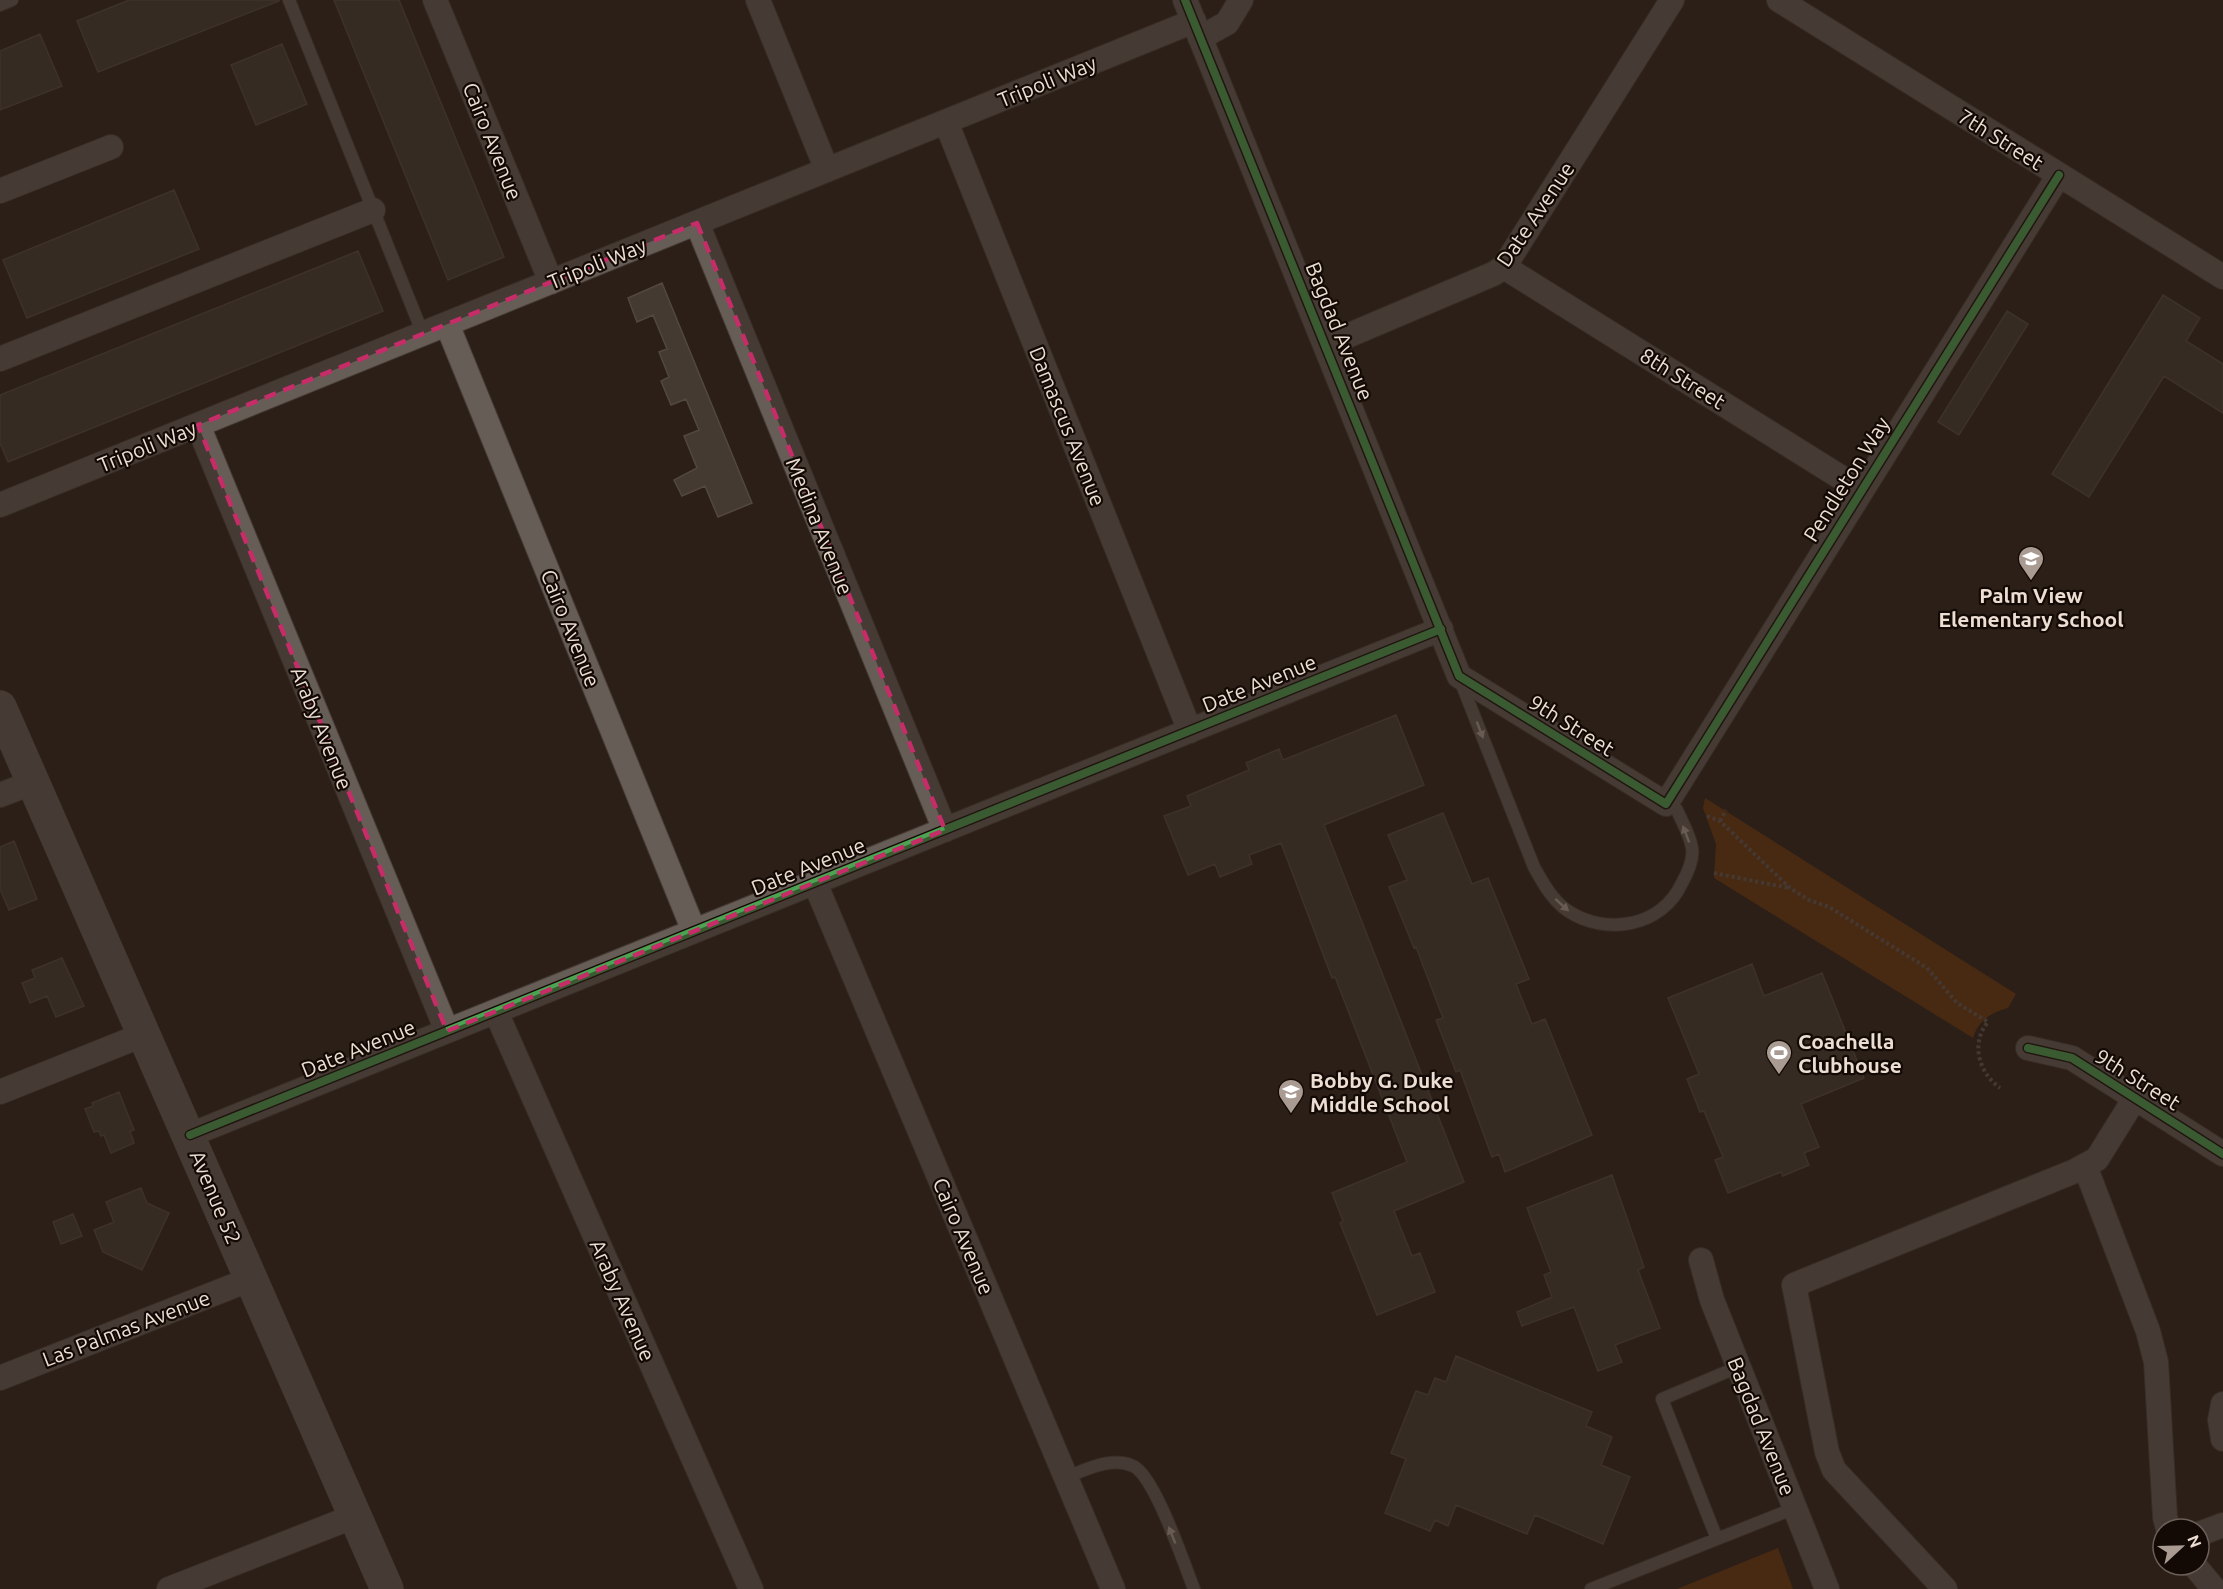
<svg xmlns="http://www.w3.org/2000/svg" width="2223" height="1589" viewBox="0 0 2223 1589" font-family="Ubuntu,sans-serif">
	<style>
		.green { fill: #6a370d }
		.building { fill: #443a32; stroke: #524840; stroke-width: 1.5 }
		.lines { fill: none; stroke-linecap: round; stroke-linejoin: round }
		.lane-casing { stroke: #473c36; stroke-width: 14 }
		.street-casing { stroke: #473c36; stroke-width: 26 }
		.secondary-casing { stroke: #473c36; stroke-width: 34 }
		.path { stroke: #635a53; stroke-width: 4; stroke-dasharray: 3 3; stroke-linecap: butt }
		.lane { stroke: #675d57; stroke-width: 12 }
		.street { stroke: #675d57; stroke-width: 24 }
		.secondary { stroke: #675d57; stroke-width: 33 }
		.cycleway-casing { stroke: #140a05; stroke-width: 11 }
		.cycleway { stroke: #4ca352; stroke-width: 8 }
		.oneway { fill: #b1a49c }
		.marked { fill: none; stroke: #c62c67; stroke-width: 4.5; stroke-dasharray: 12 8; stroke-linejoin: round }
		.labels { text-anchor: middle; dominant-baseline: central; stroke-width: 4.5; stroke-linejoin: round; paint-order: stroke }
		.street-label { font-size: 21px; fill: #edded4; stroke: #140a05 }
		.poi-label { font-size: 21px; font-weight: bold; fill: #edded4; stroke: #140a05; text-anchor: start }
	</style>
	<rect width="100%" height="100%" fill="#2c1f17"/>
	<path class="green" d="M1705,798L2016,994L2008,1008C1991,1012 1978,1021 1973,1038L1714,878L1716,844L1703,808Z
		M1778,1548L1793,1589H1677Z"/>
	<path class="building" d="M129,0H279V1L98,72L77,21Z
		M334,0H399L504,257L448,280Z
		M40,34L62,86L0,110V51Z
		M282,44L307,104L256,125L231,65Z
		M174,190L199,249L27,318L3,260Z
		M358,251L383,311L8,462L0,443V395Z
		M662,283L752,503L718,517L705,486L682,496L674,480L697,468L684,436L699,430L686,399L671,405L661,381L669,377L659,352L667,349L653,315L637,322L628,298Z
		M2163,295L2200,318L2186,341L2223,364V413L2164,376L2089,497L2052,474Z
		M2007,311L2028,324L1959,435L1938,422Z
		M1396,715L1424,785L1324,825L1464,1182L1394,1211L1412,1256L1420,1253L1435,1292L1377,1315L1340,1223L1343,1221L1332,1193L1407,1162L1335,977L1332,978L1281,843L1249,855L1252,864L1220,877L1215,864L1188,875L1164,816L1191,806L1187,796L1249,770L1246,763L1279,749L1283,760Z
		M1443,813L1472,884L1488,878L1529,979L1516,984L1532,1024L1545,1019L1592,1135L1505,1172L1499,1154L1492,1157L1460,1070L1456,1072L1436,1020L1443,1018L1416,947L1414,948L1389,887L1407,880L1388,835Z
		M14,841L37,899L9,910L0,889V847Z
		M62,958L84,1006L56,1017L47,996L30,1003L22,983L35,978L32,970Z
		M1752,964L1764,996L1822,973L1864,1078L1801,1104L1819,1147L1804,1153L1809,1165L1783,1176L1781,1172L1728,1193L1715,1160L1723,1157L1704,1111L1700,1112L1687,1079L1699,1074L1668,998Z
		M119,1092L134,1130L130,1131L134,1143L111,1153L104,1135L101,1136L99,1131L94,1132L85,1109L93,1106L92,1103Z
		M1612,1175L1644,1267L1638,1270L1660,1328L1615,1345L1622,1362L1598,1371L1574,1307L1522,1326L1517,1312L1552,1297L1544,1275L1551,1272L1527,1208Z
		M141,1188L147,1203L169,1213L142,1270L103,1252L94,1230L114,1222L106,1202Z
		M73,1214L82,1236L61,1244L53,1222Z
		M1456,1356L1592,1412L1586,1426L1612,1437L1601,1465L1630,1477L1603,1544L1535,1515L1527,1534L1456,1505L1448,1526L1435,1520L1430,1531L1385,1513L1406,1459L1391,1453L1416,1391L1428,1395L1435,1378L1446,1382Z"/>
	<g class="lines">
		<defs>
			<path id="lane" d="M289,0L423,334
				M0,5L12,0
				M1460,680L1534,867C1543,883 1552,900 1568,911C1606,936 1662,927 1682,883C1687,874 1694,859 1692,848C1690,835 1682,822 1677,810L1666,804
				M1066,1477C1086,1470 1111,1456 1133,1466C1155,1476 1184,1564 1194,1589
				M1717,1539L1662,1399L1738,1367
				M1591,1589L1795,1508"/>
			<path id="street" d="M435,0L551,282
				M758,0L827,170
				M1185,0L1459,676L1666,804L2059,175
				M1779,0L2223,277
				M1200,38L1227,23L1241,0
				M946,122L1190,731
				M0,191L111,147
				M697,223L945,830
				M1504,267L1861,490
				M447,324L694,931
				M1326,345L1493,274L1504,267L1672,0
				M0,359L373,210
				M198,425L447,1031
				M0,505L1194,21
				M0,795L34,782
				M815,883L1113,1589
				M496,1012L751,1589
				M2028,1048L2072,1058L2223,1154
				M0,1092L145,1034
				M190,1135L1441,629
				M2085,1166L2148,1331L2156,1362L2165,1517L2168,1529
				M1701,1260L1712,1300L1827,1589
				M0,1378L251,1279
				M2223,1404L2220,1420L2223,1439
				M2199,1534L2223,1525
				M2194,1565L2214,1589
				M169,1589L355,1516
				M1945,1589L1834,1470L1827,1452L1794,1285L2075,1171L2097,1159L2135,1098"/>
			<path id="secondary" d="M0,707L387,1589"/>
		</defs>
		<use href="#lane" class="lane-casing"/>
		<use href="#street" class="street-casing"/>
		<use href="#secondary" class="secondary-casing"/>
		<path class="path" d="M1707,816L1720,821L1790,888L1809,900L1829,907L1927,968L1957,1003L1988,1022C1970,1043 1979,1073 2000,1088
			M1720,821L1726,810
			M1714,873L1789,888"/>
		<use href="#lane" class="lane"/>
		<use href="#street" class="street"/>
		<use href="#secondary" class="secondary"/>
		<defs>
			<path id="cycleway" d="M1185,0L1459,676L1666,804L2059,175
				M2028,1048L2072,1058L2223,1154
				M190,1135L1441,629"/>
		</defs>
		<use href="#cycleway" class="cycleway-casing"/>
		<use href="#cycleway" class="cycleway"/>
	</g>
	<defs><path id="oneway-solid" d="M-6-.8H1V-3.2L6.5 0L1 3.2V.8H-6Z" transform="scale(1.5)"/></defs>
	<g class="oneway">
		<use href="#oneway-solid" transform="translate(1480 730) rotate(69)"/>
		<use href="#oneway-solid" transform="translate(1686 834) rotate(-111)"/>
		<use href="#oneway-solid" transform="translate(1562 905) rotate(42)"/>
		<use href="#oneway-solid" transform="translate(1172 1535) rotate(-112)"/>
	</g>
	<path d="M0 0H2223V1589H0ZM697,223L945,830L447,1031L198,425Z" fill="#2c1f17" fill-opacity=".55" fill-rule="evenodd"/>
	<path class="marked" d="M697,223L945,830L447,1031L198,425Z"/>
	<defs>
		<symbol id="school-pin" viewBox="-11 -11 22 30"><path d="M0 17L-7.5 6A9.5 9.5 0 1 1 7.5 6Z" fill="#a99b92" stroke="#140a05"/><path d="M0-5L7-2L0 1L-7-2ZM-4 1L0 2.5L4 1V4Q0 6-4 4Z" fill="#fff"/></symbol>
		<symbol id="stadium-pin" viewBox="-11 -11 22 30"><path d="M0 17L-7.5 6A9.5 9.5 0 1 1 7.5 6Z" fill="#a99b92" stroke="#140a05"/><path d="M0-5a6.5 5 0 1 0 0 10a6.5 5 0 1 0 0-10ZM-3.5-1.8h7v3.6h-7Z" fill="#fff"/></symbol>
	</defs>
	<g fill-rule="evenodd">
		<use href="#school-pin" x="2016" y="544" width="30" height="40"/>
		<use href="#stadium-pin" x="1764" y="1038" width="30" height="40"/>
		<use href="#school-pin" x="1276" y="1077" width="30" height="40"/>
	</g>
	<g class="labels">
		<g class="street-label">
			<text transform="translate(1047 81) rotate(-22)">Tripoli Way</text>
			<text transform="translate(2001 139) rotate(32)">7th Street</text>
			<text transform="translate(493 141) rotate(68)">Cairo Avenue</text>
			<text transform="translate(1535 214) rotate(-56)">Date Avenue</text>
			<text transform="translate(597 263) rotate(-22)">Tripoli Way</text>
			<text transform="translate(1340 331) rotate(68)">Bagdad Avenue</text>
			<text transform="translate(1683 378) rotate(32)">8th Street</text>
			<text transform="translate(1068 426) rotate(68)">Damascus Avenue</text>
			<text transform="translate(147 446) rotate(-22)">Tripoli Way</text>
			<text transform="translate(1846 479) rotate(-58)">Pendleton Way</text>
			<text transform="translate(820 526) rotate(68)">Medina Avenue</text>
			<text transform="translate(571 628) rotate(68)">Cairo Avenue</text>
			<text transform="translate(1259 683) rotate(-22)">Date Avenue</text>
			<text transform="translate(1572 725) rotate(32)">9th Street</text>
			<text transform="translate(322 728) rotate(68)">Araby Avenue</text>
			<text transform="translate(808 866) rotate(-22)">Date Avenue</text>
			<text transform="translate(358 1048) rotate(-22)">Date Avenue</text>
			<text transform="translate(2138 1079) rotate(32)">9th Street</text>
			<text transform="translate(216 1197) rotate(67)">Avenue 52</text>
			<text transform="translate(964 1236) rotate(67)">Cairo Avenue</text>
			<text transform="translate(623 1300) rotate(66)">Araby Avenue</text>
			<text transform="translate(126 1328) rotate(-21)">Las Palmas Avenue</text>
			<text transform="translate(1762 1426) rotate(68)">Bagdad Avenue</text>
		</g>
		<g class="poi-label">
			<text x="2031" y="595" text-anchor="middle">Palm View<tspan x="2031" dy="24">Elementary School</tspan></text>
			<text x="1798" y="1041">Coachella<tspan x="1798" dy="24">Clubhouse</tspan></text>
			<text x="1310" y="1080">Bobby G. Duke<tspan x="1310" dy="24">Middle School</tspan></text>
		</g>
	</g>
	<g transform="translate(2181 1547) rotate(68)"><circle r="28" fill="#140a05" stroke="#6b5f58" stroke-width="1.5"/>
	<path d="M0-4.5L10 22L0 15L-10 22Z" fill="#a99b92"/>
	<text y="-9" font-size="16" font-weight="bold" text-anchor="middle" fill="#edded4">N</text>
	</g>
</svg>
